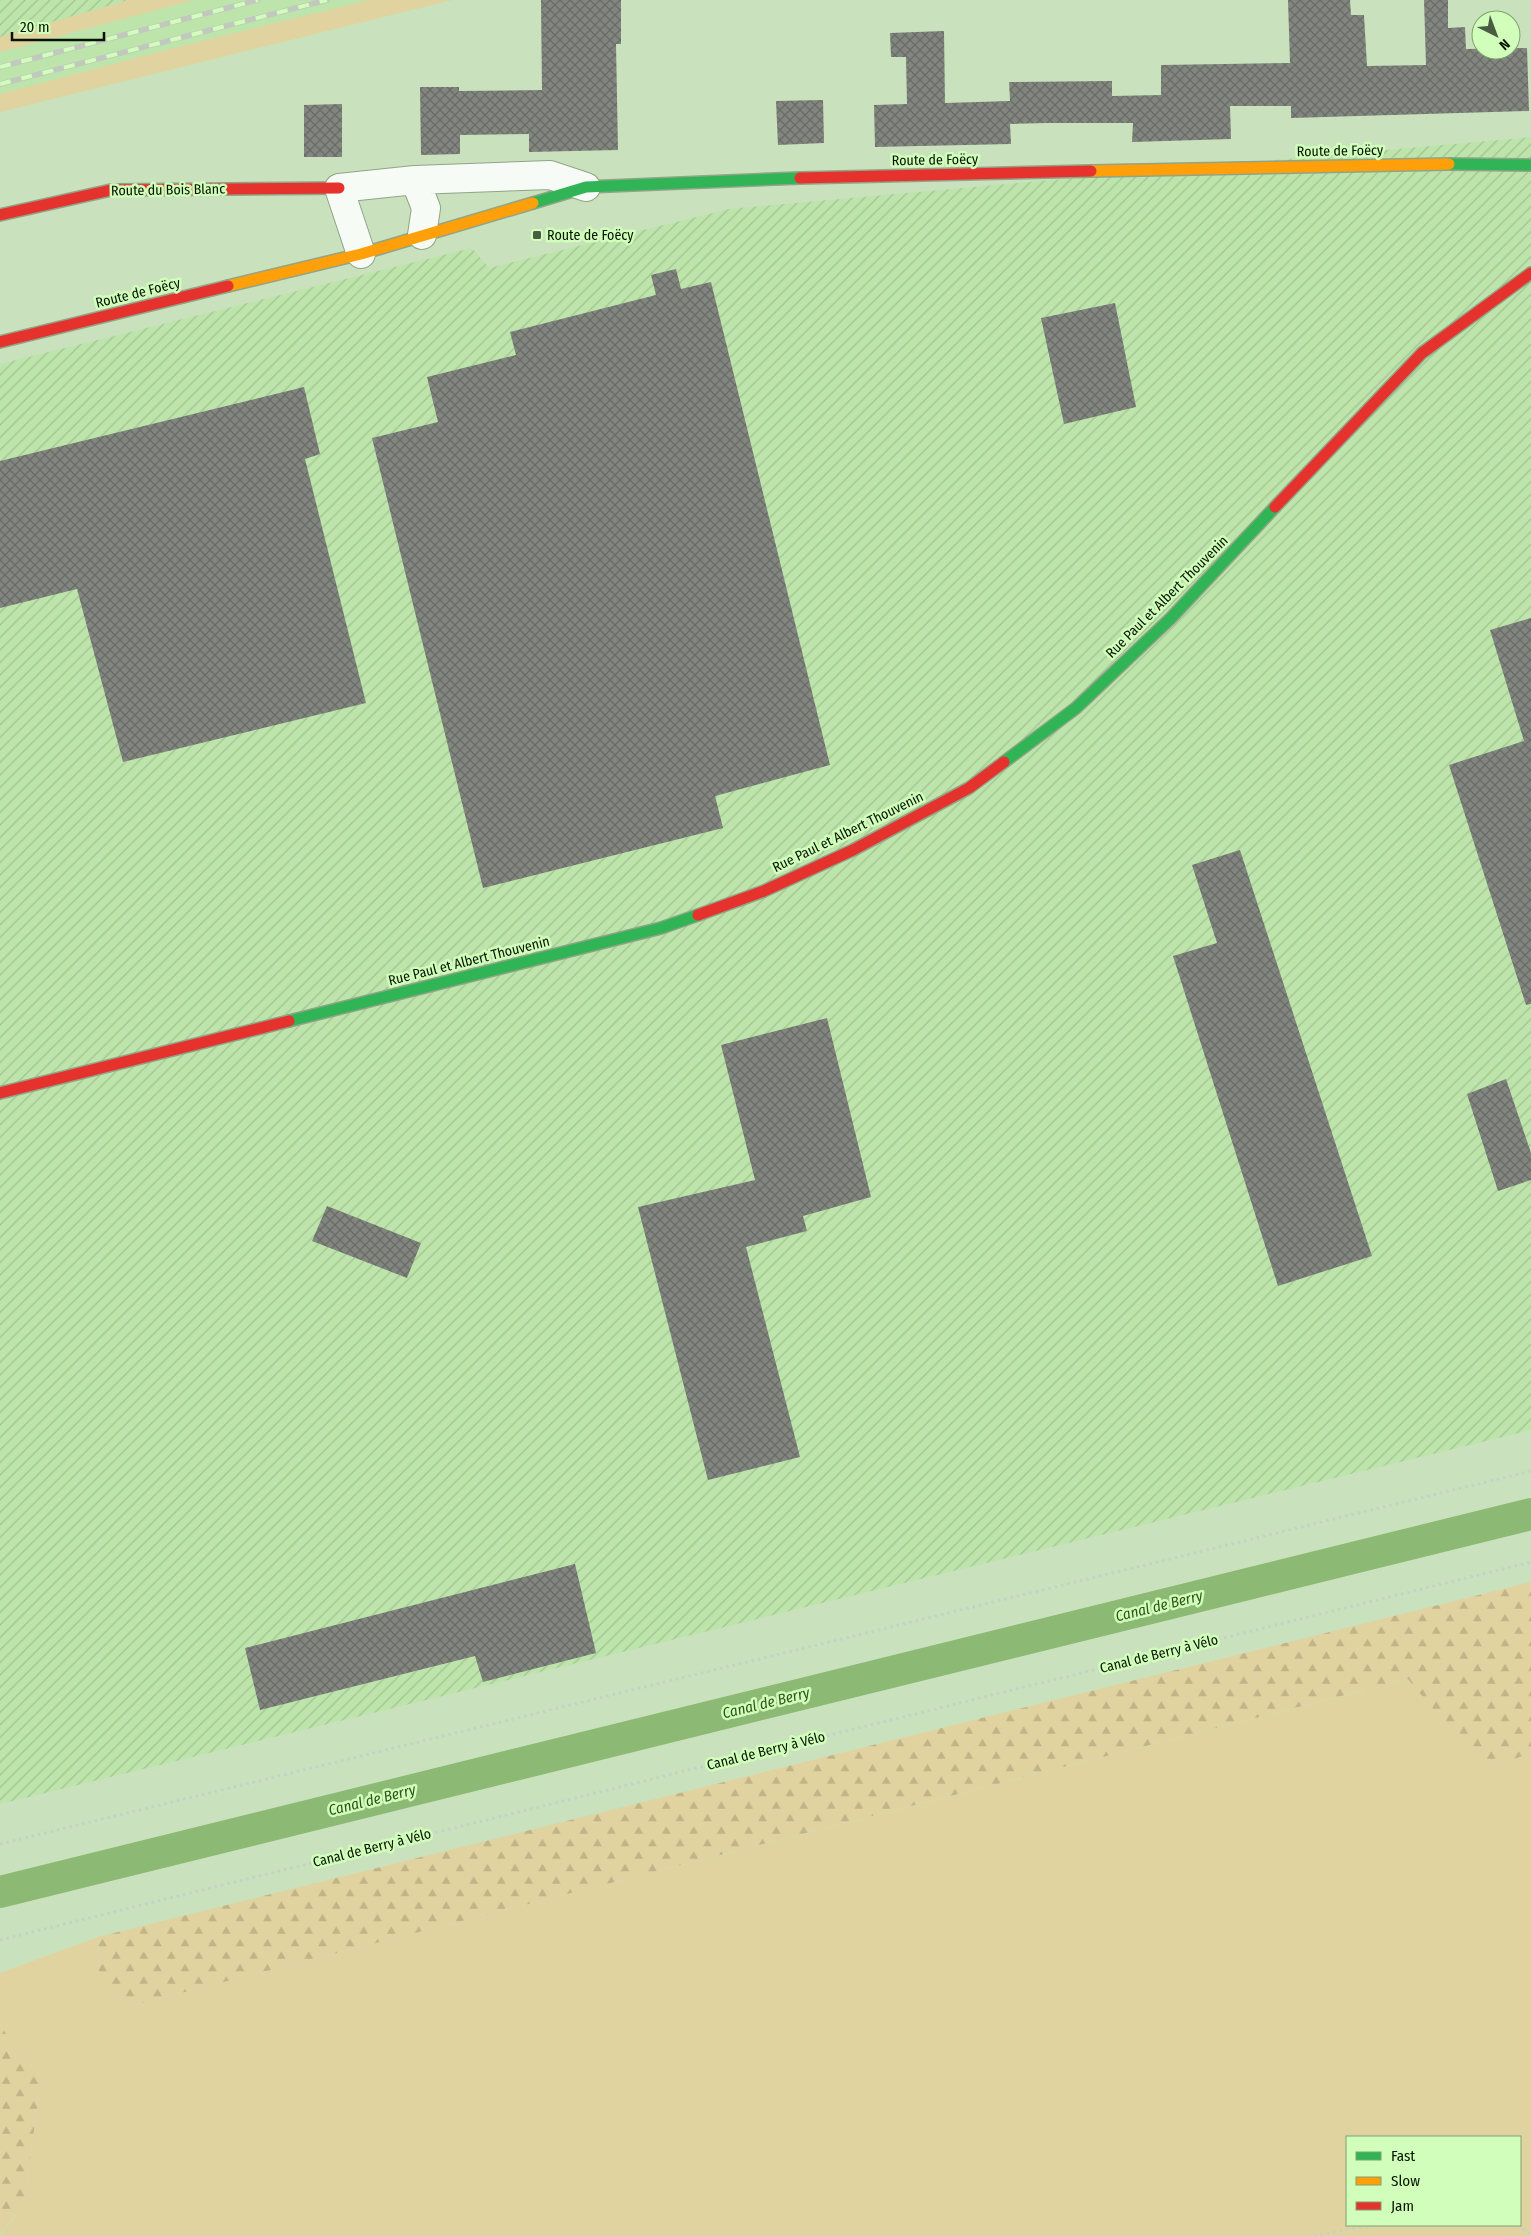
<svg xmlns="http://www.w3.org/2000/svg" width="1531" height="2236" viewBox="0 0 1531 2236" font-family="'Fira Sans Condensed',sans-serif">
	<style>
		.built { fill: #bde4ab }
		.industrial { fill: url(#industrial-furrows) }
		.green { fill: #e1d3a0; fill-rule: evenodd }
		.forest { fill: url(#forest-firs) }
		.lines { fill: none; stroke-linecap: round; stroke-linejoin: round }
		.canal { stroke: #8cb974; stroke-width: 32 }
		.building { fill: url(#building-cross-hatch) }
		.street-casing { stroke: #91a488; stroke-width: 30 }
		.fast-casing { stroke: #91a488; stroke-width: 14 }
		.slow-casing { stroke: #91a488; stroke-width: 14 }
		.jam-casing { stroke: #91a488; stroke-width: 14 }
		.path { stroke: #c8cfc5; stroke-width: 3; stroke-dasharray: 2.5 4; stroke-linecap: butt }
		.street { stroke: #f7fbf5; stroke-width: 28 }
		.fast { stroke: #30b455; stroke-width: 11 }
		.slow { stroke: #ff9f0a; stroke-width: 11 }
		.jam { stroke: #e5322d; stroke-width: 11 }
		.rail-casing { stroke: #c1c8be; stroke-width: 5.5 }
		.rail { stroke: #d1febb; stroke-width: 4; stroke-dasharray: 11; stroke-linecap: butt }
		.poi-dot { fill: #4a5d43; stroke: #d1febb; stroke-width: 2 }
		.labels { text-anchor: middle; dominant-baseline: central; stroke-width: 5; stroke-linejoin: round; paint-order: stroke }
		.street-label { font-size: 14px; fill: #061501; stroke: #d1febb }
		.poi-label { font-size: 14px; fill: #061501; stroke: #d1febb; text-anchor: start }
		.water-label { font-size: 15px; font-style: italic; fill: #2e5219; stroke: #d1febb }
	</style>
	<defs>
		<pattern id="industrial-furrows" width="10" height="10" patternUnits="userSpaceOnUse" patternTransform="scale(1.25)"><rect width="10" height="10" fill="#bde4ab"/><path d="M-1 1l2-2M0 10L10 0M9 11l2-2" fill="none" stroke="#a1c391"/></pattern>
		<pattern id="forest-firs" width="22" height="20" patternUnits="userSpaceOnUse" patternTransform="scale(1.25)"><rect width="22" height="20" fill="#e1d3a0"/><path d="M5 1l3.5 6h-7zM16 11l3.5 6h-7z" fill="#c0b488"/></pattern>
		<pattern id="building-cross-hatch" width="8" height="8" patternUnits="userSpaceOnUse" patternTransform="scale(1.25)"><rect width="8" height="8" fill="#82867f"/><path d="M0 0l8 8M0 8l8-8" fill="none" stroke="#686c66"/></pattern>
	</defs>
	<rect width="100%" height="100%" fill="#c9e2bd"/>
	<path class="built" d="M129,0H452L0,112V37Z"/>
	<path class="industrial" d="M0,0H129L0,37Z
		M1531,137V1430L0,1804V364L472,248L489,268L729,209Z"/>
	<path class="green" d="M129,0H194L0,52V37Z
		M369,0H452L0,112V94L170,49Z
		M1409,1679L1484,1770L1531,1753V2236H0L24,2205L41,2077L0,2026V1973L98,1937L99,1983L130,2006ZM1347,2137H1520V2225H1347Z"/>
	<path class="forest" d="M1531,1582V1753L1484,1770L1408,1679L130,2006L99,1983L98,1937Z
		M0,2026L41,2077L24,2205L0,2234Z"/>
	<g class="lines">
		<path class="canal" d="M0,1892L1531,1514"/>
	</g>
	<path class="building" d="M541,0H621V44H616L618,150L529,152V134L460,135V154L421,155L420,87H459V91L542,90Z
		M1288,0H1350L1351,15H1364L1367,66L1426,65L1424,0H1448V28L1465,27L1466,49L1527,48L1529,111L1291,118V106H1230L1231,139L1132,142L1133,123H1046L1010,124L1011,144L875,147L874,105L907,104L906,57H891L890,33L944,31L945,103L1010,101L1009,82L1112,81V96L1161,95V65L1290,63Z
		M823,100L824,143L778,145L776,101Z
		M342,104V157H304V105Z
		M676,269L681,289L711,282L830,765L715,796L723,828L483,888L372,438L438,422L427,377L516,355L510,332L656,295L651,275Z
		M1115,303L1136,407L1064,424L1041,318Z
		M304,387L320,454L305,459L366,703L123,762L77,589L0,608V461Z
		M1531,618V1004L1526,1005L1449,765L1524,741L1490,630Z
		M1240,850L1372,1256L1278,1286L1173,956L1217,943L1192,865Z
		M827,1018L871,1197L803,1216L807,1231L746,1247L800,1457L708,1480L638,1207L755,1180L721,1045Z
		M1506,1079L1531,1153V1180L1498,1191L1467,1094Z
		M327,1206L421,1243L407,1278L312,1241Z
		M575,1564L596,1653L483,1682L475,1656L260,1710L245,1648Z"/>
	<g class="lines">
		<defs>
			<path id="street" d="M415,180L426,208L422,235
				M361,254L339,188L415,180L550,175L586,187"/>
			<path id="fast" d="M1449,164L1531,165
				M533,203L586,187L800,178
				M1004,762L1076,708L1171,618L1275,507
				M289,1021L661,928L698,915"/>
			<path id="slow" d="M1091,171L1449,164
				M228,286L361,254L533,203"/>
			<path id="jam" d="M800,178L1091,171
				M0,215L111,190L339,188
				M0,342L228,286
				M1275,507L1422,353L1531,273
				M698,915L764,891L853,850L969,788L1004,762
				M0,1093L289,1021"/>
		</defs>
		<use href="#street" class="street-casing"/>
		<use href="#fast" class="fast-casing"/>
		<use href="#slow" class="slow-casing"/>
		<use href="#jam" class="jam-casing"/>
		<path class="path" d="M0,1844L1531,1471
			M0,1940L1531,1562
			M1517,2225L1531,2235
			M1314,2236L1373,2225"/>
		<use href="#street" class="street"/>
		<use href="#fast" class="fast"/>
		<use href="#slow" class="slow"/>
		<use href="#jam" class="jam"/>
		<defs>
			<path id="rail" d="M0,67L258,0
				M0,84L327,0"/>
		</defs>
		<use href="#rail" class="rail-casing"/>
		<use href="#rail" class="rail"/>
	</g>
	<rect class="poi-dot" x="532" y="230" width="10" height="10" rx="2.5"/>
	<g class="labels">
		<g class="street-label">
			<text transform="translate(1340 151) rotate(-1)">Route de Foëcy</text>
			<text transform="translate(935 160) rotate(-1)">Route de Foëcy</text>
			<text transform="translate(168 190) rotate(-1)">Route du Bois Blanc</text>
			<text transform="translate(138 293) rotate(-14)">Route de Foëcy</text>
			<text transform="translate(1167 597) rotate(-45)">Rue Paul et Albert Thouvenin</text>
			<text transform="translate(848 832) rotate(-26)">Rue Paul et Albert Thouvenin</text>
			<text transform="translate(469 961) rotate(-14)">Rue Paul et Albert Thouvenin</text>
			<text transform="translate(1159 1654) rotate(-14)">Canal de Berry à Vélo</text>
			<text transform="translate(766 1751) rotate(-14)">Canal de Berry à Vélo</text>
			<text transform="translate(372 1848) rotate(-14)">Canal de Berry à Vélo</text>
		</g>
		<g class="poi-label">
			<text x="547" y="235">Route de Foëcy</text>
		</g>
		<g class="water-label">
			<text transform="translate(1159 1606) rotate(-14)">Canal de Berry</text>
			<text transform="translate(766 1703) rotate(-14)">Canal de Berry</text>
			<text transform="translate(372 1800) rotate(-14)">Canal de Berry</text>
		</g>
	</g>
	<rect x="1346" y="2136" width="175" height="90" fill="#d1febb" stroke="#80a171"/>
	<rect x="1356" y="2152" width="25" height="8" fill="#30b455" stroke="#80a171"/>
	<text x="1391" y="2161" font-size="15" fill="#061501">Fast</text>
	<rect x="1356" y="2177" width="25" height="8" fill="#ff9f0a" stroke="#80a171"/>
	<text x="1391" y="2186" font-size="15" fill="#061501">Slow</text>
	<rect x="1356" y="2202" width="25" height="8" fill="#e5322d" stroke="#80a171"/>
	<text x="1391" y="2211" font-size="15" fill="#061501">Jam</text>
	<g transform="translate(1496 35) rotate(138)"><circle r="24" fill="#d1febb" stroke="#80a171"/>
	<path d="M0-4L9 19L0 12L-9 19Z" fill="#4a5d43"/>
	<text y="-8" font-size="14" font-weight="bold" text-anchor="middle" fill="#061501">N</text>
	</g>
	<path d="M12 32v8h92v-8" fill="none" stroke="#061501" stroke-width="2.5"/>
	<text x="20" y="32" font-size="15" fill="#061501" stroke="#d1febb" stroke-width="4" paint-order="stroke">20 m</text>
</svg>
